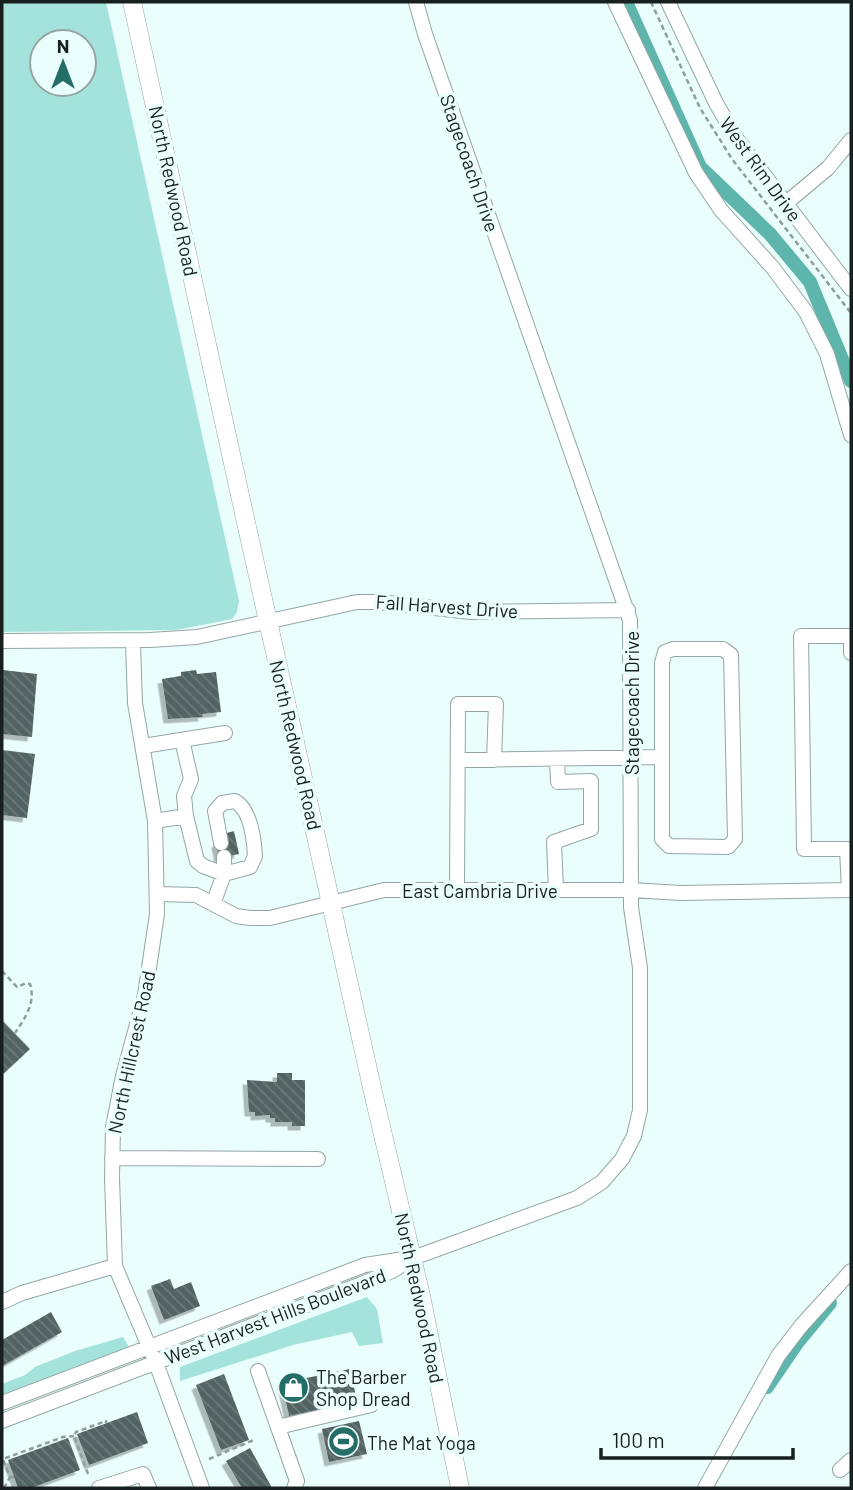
<svg xmlns="http://www.w3.org/2000/svg" width="853" height="1490" viewBox="0 0 853 1490" font-family="Barlow,sans-serif">
	<style>
		.green { fill: #a3e3dc; fill-rule: evenodd }
		.lines { fill: none; stroke-linecap: round; stroke-linejoin: round }
		.canal { stroke: #5eb5ac; stroke-width: 14 }
		.building { fill: url(#building-back-hatch); filter: url(#shadow) }
		.minor-casing { stroke: #93a6a4; stroke-width: 16 }
		.major-casing { stroke: #93a6a4; stroke-width: 19 }
		.path { stroke: #8f9e9b; stroke-width: 2.5; stroke-dasharray: 5 3.5; stroke-linecap: butt }
		.minor { stroke: #fff; stroke-width: 14 }
		.major { stroke: #fff; stroke-width: 18 }
		.labels { text-anchor: middle; dominant-baseline: central; stroke-width: 7; stroke-linejoin: round; paint-order: stroke }
		.street-label { font-size: 19px; fill: #18201f; stroke: #eafefb }
		.poi-label { font-size: 19px; fill: #18201f; stroke: #eafefb; text-anchor: start }
	</style>
	<defs>
		<pattern id="building-back-hatch" width="6" height="6" patternUnits="userSpaceOnUse" patternTransform="scale(1.75)"><rect width="6" height="6" fill="#526462"/><path d="M-1 5l2 2M0 0l6 6M5-1l2 2" fill="none" stroke="#6c7a78"/></pattern>
		<filter id="shadow"><feDropShadow dx="-4.5" dy="4.5" stdDeviation="0" flood-color="#0004"/></filter>
	</defs>
	<rect width="100%" height="100%" fill="#eafefb"/>
	<path class="green" d="M2,2H106L239,601L237,612L232,619L176,630L2,632ZM42,42H84V84H42Z
		M367,1297L377,1309L383,1343L359,1346L352,1332L293,1345L180,1381V1367Z
		M123,1337L129,1347L2,1395V1384L25,1375L35,1367L75,1351Z"/>
	<g class="lines">
		<path class="canal" d="M626,2L700,167L770,234L810,282L851,381
			M767,1387L797,1343L830,1303"/>
	</g>
	<path class="building" d="M3,670L37,674L32,737L2,734Z
		M196,670L197,674L216,672L221,712L202,714L203,717L168,719L162,679L181,676V672Z
		M2,750L35,754L27,818L2,815Z
		M234,831L239,854L219,858L216,844L223,834Z
		M2,1020L30,1049L2,1075Z
		M277,1073H292V1080H305V1126H292V1122H275V1118H270V1115L255,1116V1112H249L247,1080L277,1082Z
		M170,1279L174,1289L191,1282L200,1306L164,1320L151,1286Z
		M51,1312L62,1332L2,1366V1340Z
		M350,1369L357,1401L289,1416L282,1383Z
		M224,1374L249,1440L221,1450L196,1385Z
		M137,1412L148,1443L89,1465L77,1434Z
		M359,1421L367,1454L329,1462L322,1429Z
		M68,1438L80,1470L31,1488H18L8,1460Z
		M250,1448L272,1488H242L226,1461Z"/>
	<g class="lines">
		<defs>
			<path id="minor" d="M615,2L696,173L721,210L773,268L806,312L827,354L851,435
				M668,2L716,103L736,138L851,289
				M785,204L828,168L851,140
				M2,641L150,640L197,637L357,602H379L471,612L628,610
				M133,644L135,703L155,821L157,914L145,995L123,1076L113,1127L112,1178L115,1266L156,1363L202,1488
				M143,746L225,733
				M458,760L662,757V663L665,652L673,649H723L731,655L735,839L728,847L669,846L662,839V757
				M186,816L197,861L203,866L224,874L213,904
				M155,821L186,816L184,796L191,779L182,740
				M221,843L215,811L222,803L235,801C251,810 254,839 255,856L250,867L224,874V857
				M556,890L554,842L591,829V781L558,782L557,759
				M849,890L847,849H804L801,636H851V653
				M457,891L458,704H496L494,760
				M157,894L196,895L236,916L250,918H270L384,890H631L681,893L851,890
				M112,1158L318,1159
				M2,1302L22,1293L115,1266
				M258,1371L297,1481L294,1488
				M2,1403L365,1265L411,1258
				M2,1421L364,1283L392,1271L413,1258L577,1198L602,1182L622,1159L634,1136L640,1110V968L631,907L630,620L425,34L416,2
				M278,1427L371,1405
				M840,1470L851,1460
				M99,1488L143,1474L149,1488
				M705,1488L778,1356L801,1326L851,1271"/>
			<path id="major" d="M132,2L245,518L375,1101L421,1296L460,1488"/>
		</defs>
		<use href="#minor" class="minor-casing"/>
		<use href="#major" class="major-casing"/>
		<path class="path" d="M651,2L700,108L732,159L851,313
			M2,971L17,987L26,983L30,984C36,1003 25,1018 15,1033
			M209,1459L254,1440
			M88,1474L74,1436L76,1432L106,1421V1423
			M14,1477H10L3,1459L63,1437L74,1436
			M4,1488L10,1477"/>
		<use href="#minor" class="minor"/>
		<use href="#major" class="major"/>
	</g>
	<defs>
		<symbol id="shop-disc" viewBox="-11 -11 22 22"><circle r="9.5" fill="#256e68" stroke="#eafefb"/><path d="M-5-2.5h2.3a2.7 3.5 0 0 1 5.4 0H5L5.5 6h-11ZM-1.5-2.5h3a1.5 2.3 0 0 0-3 0Z" fill="#fff"/></symbol>
		<symbol id="stadium-disc" viewBox="-11 -11 22 22"><circle r="9.5" fill="#256e68" stroke="#eafefb"/><path d="M0-5a6.5 5 0 1 0 0 10a6.5 5 0 1 0 0-10ZM-3.5-1.8h7v3.6h-7Z" fill="#fff"/></symbol>
	</defs>
	<g fill-rule="evenodd">
		<use href="#shop-disc" x="276" y="1370" width="35" height="35"/>
		<use href="#stadium-disc" x="326" y="1424" width="35" height="35"/>
	</g>
	<g class="labels">
		<g class="street-label">
			<text transform="translate(470 163) rotate(71)">Stagecoach Drive</text>
			<text transform="translate(761 169) rotate(54)">West Rim Drive</text>
			<text transform="translate(174 191) rotate(78)">North Redwood Road</text>
			<text transform="translate(447 606) rotate(4)">Fall Harvest Drive</text>
			<text transform="translate(631 703) rotate(-90)">Stagecoach Drive</text>
			<text transform="translate(296 745) rotate(77)">North Redwood Road</text>
			<text x="480" y="890">East Cambria Drive</text>
			<text transform="translate(131 1052) rotate(-78)">North Hillcrest Road</text>
			<text transform="translate(420 1298) rotate(78)">North Redwood Road</text>
			<text transform="translate(275 1316) rotate(-21)">West Harvest Hills Boulevard</text>
		</g>
		<g class="poi-label">
			<text x="316" y="1376">The Barber<tspan x="316" dy="22">Shop Dread</tspan></text>
			<text x="367" y="1442">The Mat Yoga</text>
		</g>
	</g>
	<rect width="853" height="1490" fill="none" stroke="#18201f" stroke-width="7"/>
	<g transform="translate(63 63)"><circle r="33" fill="#eafefb" stroke="#96a5a3" stroke-width="2"/>
	<path d="M0-5L12 26L0 18L-12 26Z" fill="#256e68"/>
	<text y="-10" font-size="19" font-weight="bold" text-anchor="middle" fill="#18201f">N</text>
	</g>
	<path d="M601 1448v10h192v-10" fill="none" stroke="#18201f" stroke-width="3.5"/>
	<text x="612" y="1448" font-size="21" fill="#18201f" stroke="#eafefb" stroke-width="5" paint-order="stroke">100 m</text>
</svg>
